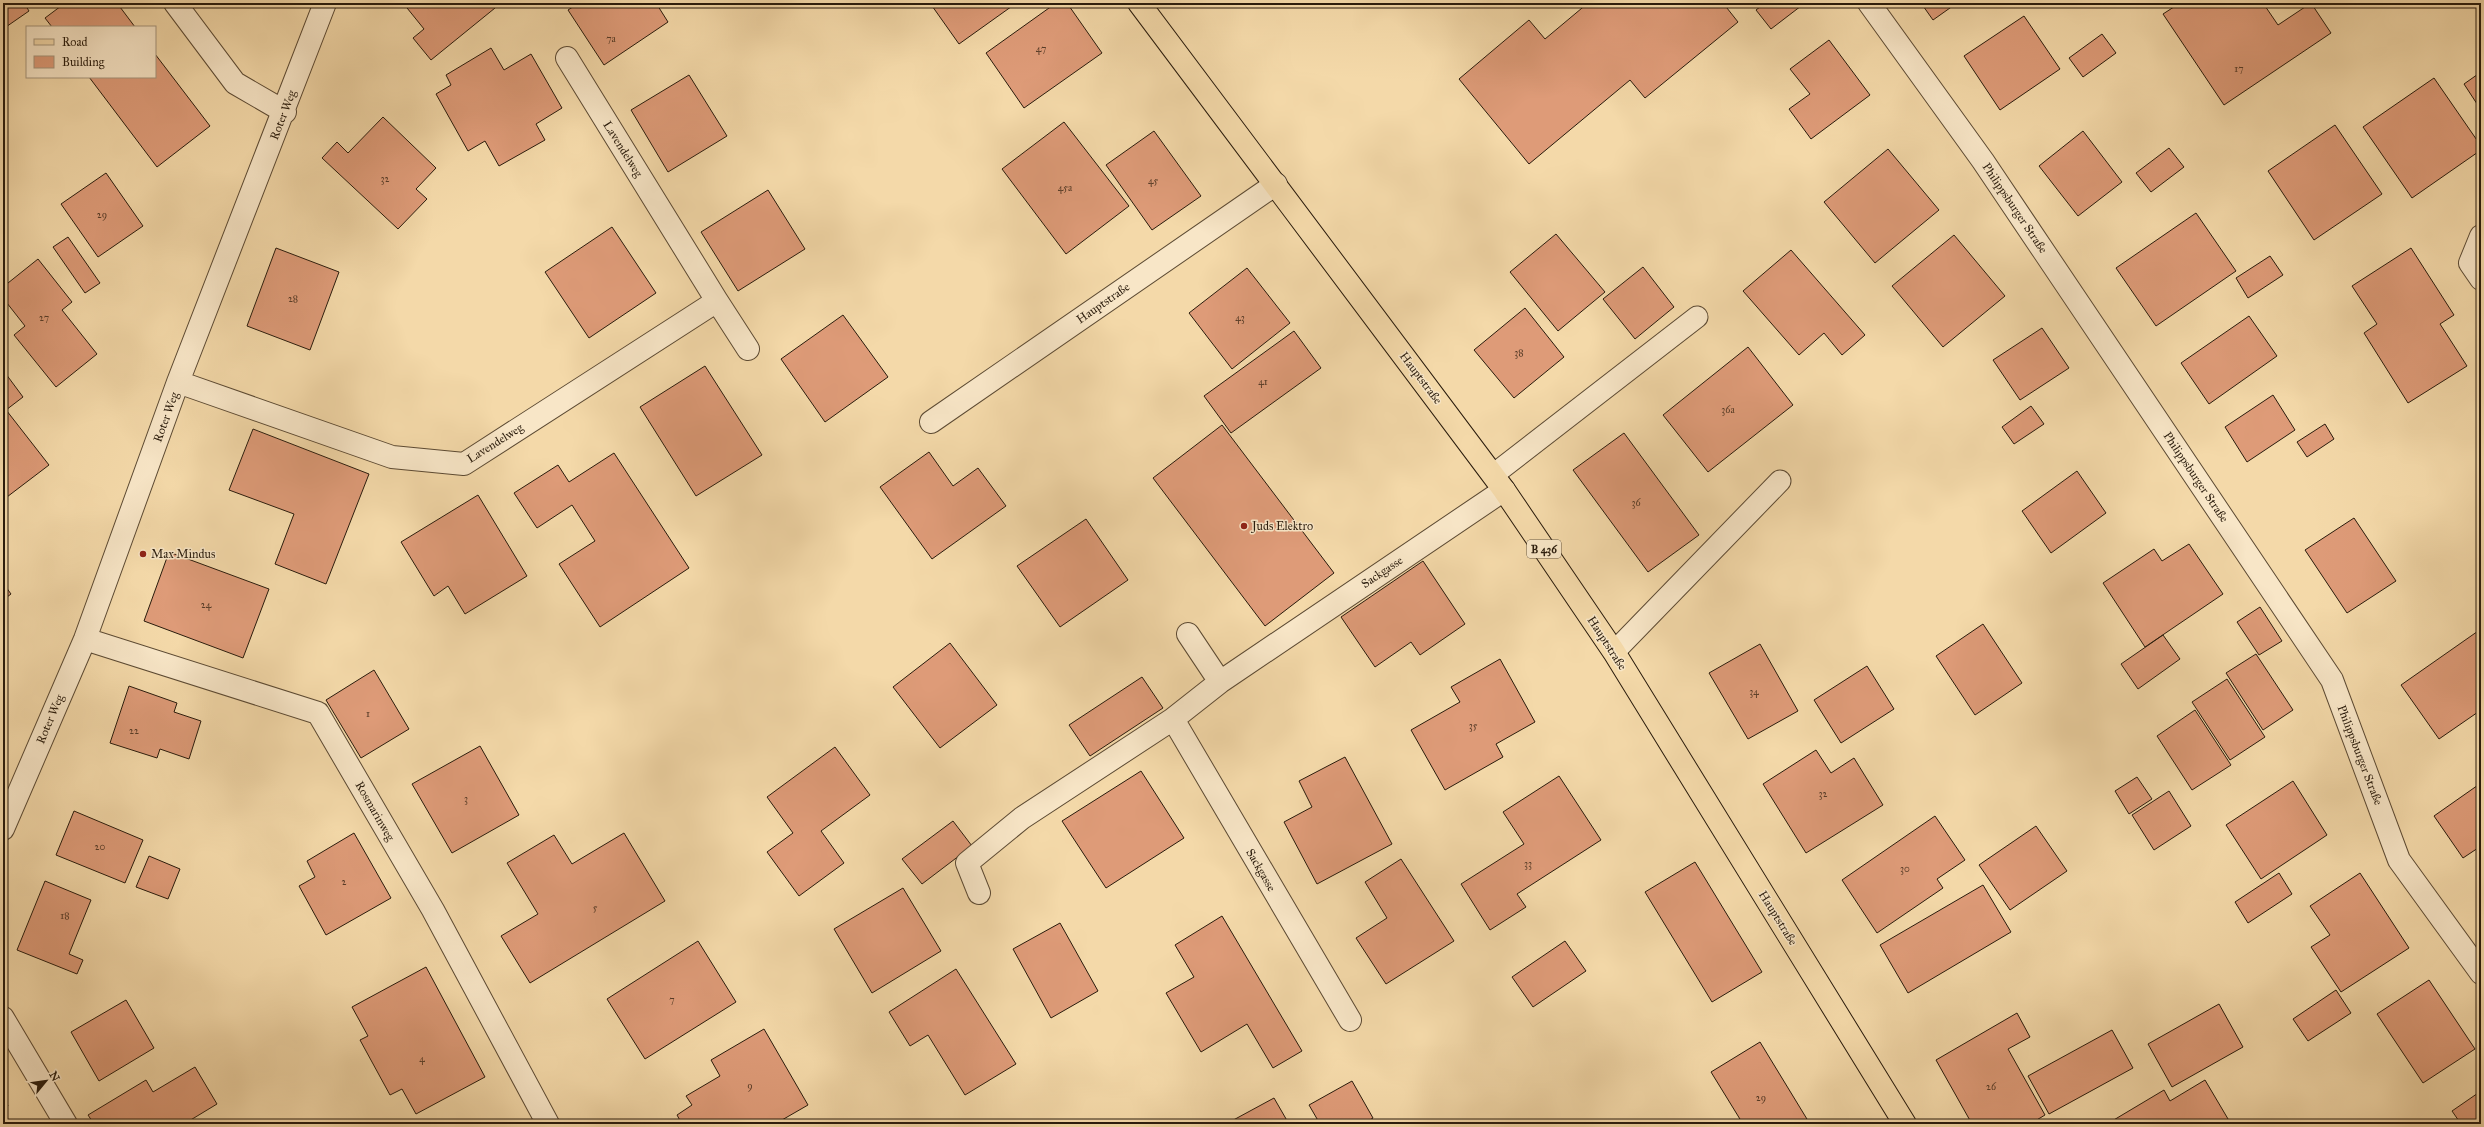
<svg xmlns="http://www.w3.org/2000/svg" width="2484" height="1127" viewBox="0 0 2484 1127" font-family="'IM FELL Great Primer',serif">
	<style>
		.building { fill: #de9b78; stroke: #291b0c }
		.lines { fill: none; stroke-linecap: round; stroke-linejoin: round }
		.lane-casing { stroke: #5c4a33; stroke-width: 23 }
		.street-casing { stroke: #5c4a33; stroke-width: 24 }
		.primary-casing { stroke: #291b0c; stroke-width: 24 }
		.lane { stroke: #f8e6c7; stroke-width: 21 }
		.street { stroke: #f8e6c7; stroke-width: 22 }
		.primary { stroke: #f4d9a9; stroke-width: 22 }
		.poi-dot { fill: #8f2418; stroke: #f8e6c7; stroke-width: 1.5 }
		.labels { text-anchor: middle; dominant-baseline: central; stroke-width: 3; stroke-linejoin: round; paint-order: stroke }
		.number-label { font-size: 10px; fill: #563b27 }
		.shield { fill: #f8e6c7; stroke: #675844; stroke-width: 1 }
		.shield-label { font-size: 11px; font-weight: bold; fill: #291b0c }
		.street-label { font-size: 12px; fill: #291b0c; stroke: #f8e6c7 }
		.poi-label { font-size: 12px; fill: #291b0c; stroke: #f8e6c7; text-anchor: start }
	</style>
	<rect width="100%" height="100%" fill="#f4d9a9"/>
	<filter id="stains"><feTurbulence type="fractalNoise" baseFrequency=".005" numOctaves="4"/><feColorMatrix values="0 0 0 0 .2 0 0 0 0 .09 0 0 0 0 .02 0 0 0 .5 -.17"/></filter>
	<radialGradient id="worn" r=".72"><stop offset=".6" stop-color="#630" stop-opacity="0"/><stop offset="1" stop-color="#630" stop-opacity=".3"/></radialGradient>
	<path class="building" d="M3,3H24L29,11L3,29Z
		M65,3H117L135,27H52L45,18Z
		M403,3H491L495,8L431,60L413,38L424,29Z
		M579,3H656L668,22L604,65L568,10Z
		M930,3H1014L1015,4L959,44Z
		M1056,3H1067L1102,53L1024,108L986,53Z
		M1588,3H1723L1738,22L1645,98L1630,80L1529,164L1459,79L1529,20L1545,39Z
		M1765,3H1799L1801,6L1771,29L1756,10Z
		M1921,3H1957L1933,20Z
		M2180,3H2263L2278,25L2311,3L2331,33L2224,105L2163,14Z
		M2024,16L2060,69L2000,110L1964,56Z
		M2102,34L2116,53L2083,77L2069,58Z
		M1829,40L1870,95L1811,139L1789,109L1810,94L1790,69Z
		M491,48L504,70L531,54L562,108L536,124L545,140L499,166L485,141L468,151L436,94L451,85L446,75Z
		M155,54L210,126L157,167L89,77H155Z
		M2481,72V110L2464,84Z
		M689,75L727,136L668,172L631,110Z
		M2434,78L2481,146V150L2412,198L2363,127Z
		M383,117L436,168L416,189L427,199L398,229L322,158L337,142L348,153Z
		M1064,122L1129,206L1066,254L1002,169Z
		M2335,125L2382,194L2314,240L2268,171Z
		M1154,131L1201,196L1152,230L1106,165Z
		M2083,131L2122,182L2078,216L2039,166Z
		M2169,148L2184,167L2151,192L2136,173Z
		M1888,149L1939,210L1875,263L1824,202Z
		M106,173L143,226L98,257L61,204Z
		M768,190L805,249L738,291L701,232Z
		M2196,213L2236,271L2156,326L2116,268Z
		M612,227L656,293L589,338L545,272Z
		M1556,234L1605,292L1558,331L1510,272Z
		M1954,235L2005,296L1943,347L1892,286Z
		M68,237L100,283L85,293L53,247Z
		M276,248L339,272L310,350L247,326Z
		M2411,248L2454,315L2440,324L2467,366L2408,403L2364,333L2377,324L2352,286Z
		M1791,250L1865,335L1842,355L1824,333L1799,355L1743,291Z
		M2270,256L2283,275L2248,298L2236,278Z
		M38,259L72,302L62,310L97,354L56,387L14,335L25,326L3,298V287Z
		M1643,267L1674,307L1635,339L1603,299Z
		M1247,268L1290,323L1232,369L1189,313Z
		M1525,308L1564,357L1514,398L1474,350Z
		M843,315L888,377L825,422L781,359Z
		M2249,316L2277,356L2209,404L2181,363Z
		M2042,328L2069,368L2020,400L1993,360Z
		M1294,331L1321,368L1231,433L1204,396Z
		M1748,347L1793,405L1708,472L1663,415Z
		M705,366L762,455L696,496L640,407Z
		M3,370L23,397L6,410L3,406Z
		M2273,395L2295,430L2247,462L2225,427Z
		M3,406L49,465L3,500Z
		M2031,406L2044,424L2014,444L2002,427Z
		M2325,424L2334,439L2307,457L2297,442Z
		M1222,425L1334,573L1265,626L1153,478Z
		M253,429L369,474L326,584L275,564L294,514L229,490Z
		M1624,433L1699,535L1648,572L1573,470Z
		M929,452L953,486L978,468L1006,506L932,559L880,487Z
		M614,453L689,568L600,627L559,564L595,541L572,505L537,528L514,493L558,465L569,482Z
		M2077,471L2106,513L2051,553L2022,511Z
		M478,495L527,576L465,614L448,586L434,596L401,542Z
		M2354,518L2396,581L2347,613L2305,550Z
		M1086,519L1128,580L1060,627L1017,566Z
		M2189,544L2223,594L2145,647L2103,583L2154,549L2162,561Z
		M169,552L269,589L243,658L144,621Z
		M1423,561L1465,624L1420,655L1411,642L1375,667L1341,617Z
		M3,583L11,594L3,600Z
		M2260,607L2282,641L2259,655L2237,622Z
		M1983,624L2022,683L1975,715L1936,656Z
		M2481,629V710L2439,739L2401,685Z
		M2163,635L2180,659L2138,689L2121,664Z
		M950,643L997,705L940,748L893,687Z
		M1760,644L1798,711L1748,739L1709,673Z
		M2256,654L2293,710L2263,730L2226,673Z
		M1500,659L1535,722L1496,744L1503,757L1445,790L1411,730L1460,702L1451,687Z
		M1867,666L1894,709L1841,743L1814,700Z
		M374,670L409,729L361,758L326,700Z
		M1142,677L1163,708L1090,756L1069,725Z
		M2227,679L2265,737L2230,760L2192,702Z
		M129,686L177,703L174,712L201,721L189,759L160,749L157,758L110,743Z
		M2195,710L2231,765L2192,790L2157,736Z
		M480,746L519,815L452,853L412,784Z
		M835,747L870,795L821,831L844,863L799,896L767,852L793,833L767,797Z
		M1816,750L1831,773L1854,758L1883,805L1806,853L1763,784Z
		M1345,757L1392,844L1317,884L1284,822L1312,807L1299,781Z
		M1141,771L1184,838L1106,888L1062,821Z
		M1559,776L1601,840L1517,894L1526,907L1490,930L1461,884L1524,844L1503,812Z
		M2137,777L2152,799L2129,814L2115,791Z
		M2293,781L2327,835L2261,879L2226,825Z
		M2481,783V846L2463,858L2434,816Z
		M2169,791L2191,826L2154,850L2132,815Z
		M74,811L143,840L125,883L56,855Z
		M1935,816L1965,860L1937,879L1943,888L1877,933L1842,880Z
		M953,821L972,846L922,884L902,859Z
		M2036,826L2067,871L2010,910L1979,865Z
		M354,833L391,898L326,935L299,886L315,877L307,861Z
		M624,833L665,901L530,983L501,936L538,914L507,863L554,835L572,864Z
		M149,856L180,869L168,899L136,887Z
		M1401,859L1454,941L1386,984L1356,938L1387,918L1365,882Z
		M1695,862L1762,972L1712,1002L1645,892Z
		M2279,873L2292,894L2248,923L2235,902Z
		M2360,873L2409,948L2341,992L2311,947L2330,935L2310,906Z
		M45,881L91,900L69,954L83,960L77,974L17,950Z
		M1983,885L2011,932L1908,993L1880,945Z
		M903,888L941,951L872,993L834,929Z
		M1222,916L1302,1051L1273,1068L1247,1024L1201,1052L1166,993L1194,977L1175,945Z
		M1060,923L1098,991L1051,1018L1013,949Z
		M698,941L736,1002L645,1059L607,999Z
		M1565,941L1586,971L1533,1007L1512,977Z
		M426,967L485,1077L416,1114L402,1089L390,1095L360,1040L368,1036L352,1007Z
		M956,969L1016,1064L965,1095L928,1035L910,1046L889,1012Z
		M2429,980L2475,1049L2423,1083L2377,1014Z
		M2336,990L2351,1013L2308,1041L2293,1019Z
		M126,1000L154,1048L99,1081L71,1032Z
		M2219,1004L2243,1047L2172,1087L2148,1044Z
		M2017,1013L2030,1037L2008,1049L2045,1115L2030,1124H1972L1936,1060Z
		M764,1029L808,1105L775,1124H682L677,1115L692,1105L686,1096L720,1076L711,1060Z
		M2112,1030L2133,1068L2049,1114L2028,1076Z
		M1760,1042L1810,1124H1743L1711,1072Z
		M195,1067L217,1104L184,1124H94L88,1115L146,1080L153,1092Z
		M2205,1080L2231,1124H2107L2164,1090L2170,1101Z
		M1352,1081L1373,1118L1363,1124H1320L1309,1105Z
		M2481,1091V1124H2461L2452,1111Z
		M1274,1098L1289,1124H1226Z
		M3,1103L8,1105L3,1118L11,1124H3Z"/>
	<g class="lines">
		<defs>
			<path id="lane" d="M1493,475L1697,317
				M1614,652L1780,481"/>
			<path id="street" d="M175,3L235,83L285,112
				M1869,3L1983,161L2332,680L2399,860L2481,973
				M567,58L717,301
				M2481,236L2470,263L2481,279
				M178,382L392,457L464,464L717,301L748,349
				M931,422L1276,184
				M1188,634L1220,682
				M85,639L318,713L433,910L548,1124
				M3,829L85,639L178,382L325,3
				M979,893L967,863L1022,818L1173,719
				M3,1018L66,1124
				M1350,1020L1173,719L1220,682L1504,490"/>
			<path id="primary" d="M1139,3L1504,490L1614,652L1905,1124"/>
		</defs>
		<use href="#lane" class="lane-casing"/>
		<use href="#street" class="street-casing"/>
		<use href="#primary" class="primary-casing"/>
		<use href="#lane" class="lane"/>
		<use href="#street" class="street"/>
		<use href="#primary" class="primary"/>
	</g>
	<g class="poi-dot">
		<circle cx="1244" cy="526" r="4"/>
		<circle cx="143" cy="554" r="4"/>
	</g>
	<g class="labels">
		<g class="number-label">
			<text x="611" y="39">7a</text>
			<text x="1041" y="49">47</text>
			<text x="2239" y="69">17</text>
			<text x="385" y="179">32</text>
			<text x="1153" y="181">45</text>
			<text x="1065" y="188">45a</text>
			<text x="102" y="215">29</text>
			<text x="293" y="299">28</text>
			<text x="44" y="318">27</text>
			<text x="1240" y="318">43</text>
			<text x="1519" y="353">38</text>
			<text x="1263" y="382">41</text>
			<text x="1728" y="410">36a</text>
			<text x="1636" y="503">36</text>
			<text x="206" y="605">24</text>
			<text x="1754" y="692">34</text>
			<text x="368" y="714">1</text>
			<text x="1473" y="726">35</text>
			<text x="134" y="731">22</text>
			<text x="1823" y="794">32</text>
			<text x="466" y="799">3</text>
			<text x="100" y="847">20</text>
			<text x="1528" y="864">33</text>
			<text x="1905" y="869">30</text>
			<text x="344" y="882">2</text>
			<text x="595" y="908">5</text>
			<text x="65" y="916">18</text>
			<text x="672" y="1000">7</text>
			<text x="422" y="1059">4</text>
			<text x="750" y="1086">9</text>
			<text x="1991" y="1087">26</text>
			<text x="1761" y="1098">29</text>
		</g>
		<rect class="shield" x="1527" y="540" width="34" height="18" rx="3"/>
		<g class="shield-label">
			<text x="1544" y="549">B 436</text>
		</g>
		<g class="street-label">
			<text transform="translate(283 115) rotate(-69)">Roter Weg</text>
			<text transform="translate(623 149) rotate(58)">Lavendelweg</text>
			<text transform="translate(2015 208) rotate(56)">Philippsburger Straße</text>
			<text transform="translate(1103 303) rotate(-35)">Hauptstraße</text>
			<text transform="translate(1421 378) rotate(53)">Hauptstraße</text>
			<text transform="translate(166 417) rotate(-70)">Roter Weg</text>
			<text transform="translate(495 443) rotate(-32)">Lavendelweg</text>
			<text transform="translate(2196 477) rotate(56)">Philippsburger Straße</text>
			<text transform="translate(1382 572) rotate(-34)">Sackgasse</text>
			<text transform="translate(1607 643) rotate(57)">Hauptstraße</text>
			<text transform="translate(50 719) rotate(-67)">Roter Weg</text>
			<text transform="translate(2360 755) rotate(69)">Philippsburger Straße</text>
			<text transform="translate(375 811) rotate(60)">Rosmarinweg</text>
			<text transform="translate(1261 870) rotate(60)">Sackgasse</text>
			<text transform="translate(1778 918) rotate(58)">Hauptstraße</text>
		</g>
		<g class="poi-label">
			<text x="1252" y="526">Juds Elektro</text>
			<text x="151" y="554">Max Mindus</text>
		</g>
	</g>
	<rect width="2484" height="1127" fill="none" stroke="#f4d9a9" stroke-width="16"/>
	<rect x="4" y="4" width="2476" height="1119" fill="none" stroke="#291b0c" stroke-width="2"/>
	<rect x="8" y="8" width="2468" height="1111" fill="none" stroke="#291b0c"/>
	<rect x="26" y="26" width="130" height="52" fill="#f8e6c7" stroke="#a5957c"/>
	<rect x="34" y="39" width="20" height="6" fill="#f4d9a9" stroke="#a5957c"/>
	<text x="62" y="46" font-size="12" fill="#291b0c">Road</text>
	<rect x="34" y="56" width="20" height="12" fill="#de9b78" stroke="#a5957c"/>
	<text x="62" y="66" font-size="12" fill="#291b0c">Building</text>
	<g transform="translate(46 1081) rotate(61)" stroke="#f8e6c7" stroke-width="3" paint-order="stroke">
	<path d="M0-3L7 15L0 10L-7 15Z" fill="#291b0c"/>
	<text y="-6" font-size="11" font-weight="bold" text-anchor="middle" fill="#291b0c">N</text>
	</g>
	<rect width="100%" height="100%" filter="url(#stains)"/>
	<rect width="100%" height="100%" fill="url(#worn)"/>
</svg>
